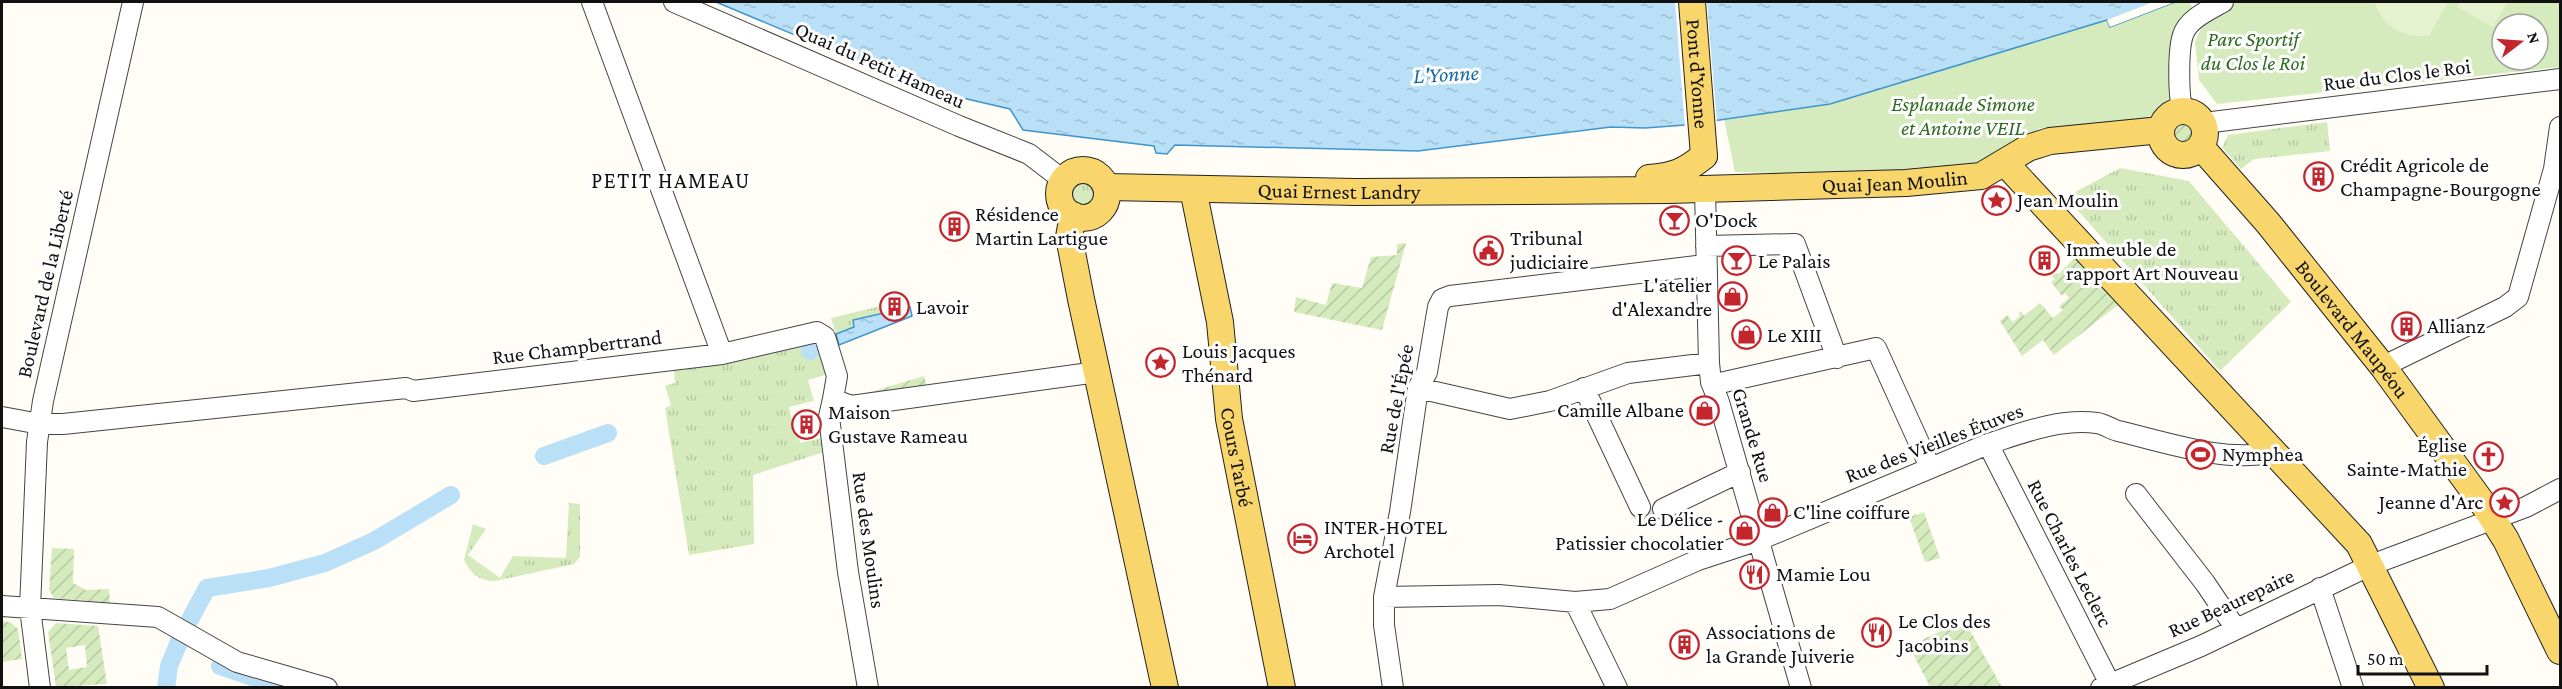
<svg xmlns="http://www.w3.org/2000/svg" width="2562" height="689" viewBox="0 0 2562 689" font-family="'Crimson Pro',serif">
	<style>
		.grass { fill: url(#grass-tufts) }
		.park { fill: #d5ebbd; fill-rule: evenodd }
		.garden { fill: url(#garden-furrows); fill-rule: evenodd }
		.pitch { fill: #e6f2cf }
		.water { fill: url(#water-ripples); stroke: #3f96cf; stroke-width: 1.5 }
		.pier { fill: #fffdf5 }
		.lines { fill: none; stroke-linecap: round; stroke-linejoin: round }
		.canal { stroke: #b9e0f7; stroke-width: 18 }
		.minor-tunnel { stroke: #dbdad3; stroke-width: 20; stroke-dasharray: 20 10; stroke-linecap: butt }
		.minor-casing { stroke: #444; stroke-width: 22 }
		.major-casing { stroke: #222; stroke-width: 28 }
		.minor { stroke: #fff; stroke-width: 20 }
		.major { stroke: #f9d66b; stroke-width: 26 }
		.labels { text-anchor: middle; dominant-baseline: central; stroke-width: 6; stroke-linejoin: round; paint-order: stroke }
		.park-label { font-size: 21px; font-style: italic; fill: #2f6b1f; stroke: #fff }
		.street-label { font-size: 21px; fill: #111; stroke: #fff }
		.poi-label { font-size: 21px; fill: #111; stroke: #fff; text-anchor: start }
		.water-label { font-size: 22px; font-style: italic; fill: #1768a6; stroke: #fff }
		.neighbourhood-label { font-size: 22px; letter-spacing: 1.5px; fill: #111; stroke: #fff }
	</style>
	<defs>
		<pattern id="grass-tufts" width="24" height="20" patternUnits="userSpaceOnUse" patternTransform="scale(1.5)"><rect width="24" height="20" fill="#d5ebbd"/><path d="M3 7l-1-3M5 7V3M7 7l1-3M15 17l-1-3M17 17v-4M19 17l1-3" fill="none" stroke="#b6c8a1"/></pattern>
		<pattern id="garden-furrows" width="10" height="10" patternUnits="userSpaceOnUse" patternTransform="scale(1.5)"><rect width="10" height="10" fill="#d5ebbd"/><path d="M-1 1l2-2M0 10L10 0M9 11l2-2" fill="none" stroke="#b6c8a1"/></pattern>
		<pattern id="water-ripples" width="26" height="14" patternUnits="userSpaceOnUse" patternTransform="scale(1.5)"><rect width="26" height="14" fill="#b9e0f7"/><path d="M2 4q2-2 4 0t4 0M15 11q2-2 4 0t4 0" fill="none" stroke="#9ebfd3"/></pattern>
	</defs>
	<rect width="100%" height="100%" fill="#fffdf5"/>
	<path class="grass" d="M2327,122L2330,151L2254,159L2241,169L2222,148L2228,135Z
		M2120,168L2189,181L2291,302L2220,371L2066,197Z
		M1070 194a13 13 0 1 1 26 0a13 13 0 1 1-26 0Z
		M881,306L883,313L853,320L855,327L836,334L831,318Z
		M811,341L819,347L828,374L808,380L814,401L789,407L795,433H798L800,443L822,438L824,452L753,475L754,544L689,555L665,408L671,405L665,386L675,383L674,370L721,364Z
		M569,503L580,504V557L574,564L495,581C478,580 471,574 464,560L473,524L486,529L468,555L500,578L513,556L566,558Z"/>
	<path class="park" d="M2175,2H2190L2192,7L2174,29L2172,98L2158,107L2149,118L2128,123L2040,128L1984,163L1951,169L1822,174L1735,172L1724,119L1830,104L2107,20L2110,26Z
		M2237,2H2560V67L2217,104L2199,80L2195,42L2204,22ZM2502,24H2538V60H2502Z"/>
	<path class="garden" d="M2168 133a15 15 0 1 1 30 0a15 15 0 1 1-30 0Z
		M1406,243L1382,330L1294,312L1296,297L1326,305L1332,283L1362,288L1371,257L1397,255V244Z
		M2076,256L2119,304L2054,355L2043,340L2022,356L2000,321L2007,315L2013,322L2020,316L2019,313L2021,311L2024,316L2040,303L2053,318L2063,310L2059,306L2069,298L2065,293L2062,296L2051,282L2055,280L2052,276L2056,273L2059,274Z
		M924,376L927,386L867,393Z
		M1924,512L1940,558L1925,562L1909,517Z
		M52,548L74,549L73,583L86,590L109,589L110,603L54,598L49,590Z
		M1964,620L2002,687H1930L1909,646Z
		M2,621L10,622L18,629L22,659L2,662Z
		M56,623L98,626L107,684L56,687L48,632ZM85,645L87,667L69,670L66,648Z"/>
	<path class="pitch" d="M2374,2H2448L2429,36C2402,37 2384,28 2374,2Z
		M2461,2H2507L2493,27L2457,7Z"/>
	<path class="water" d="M716,2H2175L2110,27L2107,20L1830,104L1685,125L1645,128L1611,127L1418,151L1175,145L1167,154L1156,153L1154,146L1023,130L1010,109L924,89Z
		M910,307L912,316L839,345L836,334L854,327L853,320Z"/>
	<path class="pier" d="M1675,2H1707L1717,123L1685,128Z
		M2153,2H2175L2110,27L2107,20Z"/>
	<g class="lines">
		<path class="canal" d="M810,351L817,345
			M544,456L608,433
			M188,623L207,588L269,578L325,563L374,541L451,495
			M220,666L282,687
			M166,688L169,666L179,642"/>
		<path class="minor-tunnel" d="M1640,507L1646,518L1663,509"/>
		<defs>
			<path id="minor" d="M592,2L722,354
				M674,2L959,126L1029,154L1063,180
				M2183,111C2178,97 2178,49 2183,35C2188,19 2209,10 2223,2
				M2204,123L2560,79
				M1705,189L1709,363L1711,382L1719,402L1801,688
				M1706,246L1795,244L1837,358
				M2384,368L2390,363L2505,307L2518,297L2554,169L2560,127
				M1711,382L1720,383L1876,348L1930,467
				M1418,388L1510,409L1550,401L1628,373L1709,363
				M1584,388L1640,507
				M833,399L829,417L848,572L868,688
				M2,417L40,424H63L406,388L413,391L722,354L817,332L825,337L837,376L833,399L851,406L1097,372
				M1988,444L2112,688
				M2136,494L2205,583L2236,629
				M1663,509L1740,472
				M2320,588L2353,688
				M1384,597L1499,595L1575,602L1610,599L1698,560L1759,540L1988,444C2022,433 2060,418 2097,423C2104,424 2111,429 2118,431C2169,443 2221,462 2273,453
				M1575,602L1617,688
				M2,606L158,617L237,662L327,688
				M40,688L30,608L37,442L43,401L133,2
				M1393,688L1384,625V597L1400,512L1418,388L1427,372L1438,307L1442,299L1450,296L1705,265
				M2101,688L2201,646L2371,565L2526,507L2560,489"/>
			<g id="major">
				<path id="s1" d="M1692,2L1704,156"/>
				<circle cx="2183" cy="133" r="22"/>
				<path id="s2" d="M2201,147L2268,223L2384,368L2486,508L2506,540L2560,651"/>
				<path d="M2005,163L2359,544L2431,688"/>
				<circle cx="1083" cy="194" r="24"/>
				<path d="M1649,178C1674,176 1684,172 1704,156"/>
				<path id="s3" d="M1107,187L1356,192L1668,190L1906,183L1981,176L2028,148L2050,141L2161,130"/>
				<path id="s4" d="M1193,189L1220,322L1229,419L1282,688"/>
				<path d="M1073,215L1069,237L1081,299L1165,688"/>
			</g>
		</defs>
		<use href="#minor" class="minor-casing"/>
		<use href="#major" class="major-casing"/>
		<use href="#minor" class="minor"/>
		<use href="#major" class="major"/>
	</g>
	<defs>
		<symbol id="building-ring" viewBox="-11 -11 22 22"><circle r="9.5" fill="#fff" stroke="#c4262e" stroke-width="1.5"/><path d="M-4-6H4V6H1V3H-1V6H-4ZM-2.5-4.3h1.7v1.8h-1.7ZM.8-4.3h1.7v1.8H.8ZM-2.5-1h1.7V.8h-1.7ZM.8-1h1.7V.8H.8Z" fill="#c4262e"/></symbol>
		<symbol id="sight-ring" viewBox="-11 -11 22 22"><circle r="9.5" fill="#fff" stroke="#c4262e" stroke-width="1.5"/><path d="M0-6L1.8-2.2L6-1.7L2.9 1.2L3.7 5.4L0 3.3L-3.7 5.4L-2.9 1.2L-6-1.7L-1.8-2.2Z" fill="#c4262e"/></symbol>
		<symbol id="bar-ring" viewBox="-11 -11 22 22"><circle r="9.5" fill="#fff" stroke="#c4262e" stroke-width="1.5"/><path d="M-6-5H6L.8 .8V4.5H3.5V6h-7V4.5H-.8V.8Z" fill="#c4262e"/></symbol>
		<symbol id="civic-ring" viewBox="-11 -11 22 22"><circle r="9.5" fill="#fff" stroke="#c4262e" stroke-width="1.5"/><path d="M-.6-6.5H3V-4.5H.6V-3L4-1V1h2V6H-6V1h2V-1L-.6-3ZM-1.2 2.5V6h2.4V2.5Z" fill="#c4262e"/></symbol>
		<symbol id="shop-ring" viewBox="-11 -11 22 22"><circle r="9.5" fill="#fff" stroke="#c4262e" stroke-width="1.5"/><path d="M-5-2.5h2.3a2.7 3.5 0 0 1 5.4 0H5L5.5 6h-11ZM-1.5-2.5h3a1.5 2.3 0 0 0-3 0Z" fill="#c4262e"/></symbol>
		<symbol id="stadium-ring" viewBox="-11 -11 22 22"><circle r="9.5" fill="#fff" stroke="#c4262e" stroke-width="1.5"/><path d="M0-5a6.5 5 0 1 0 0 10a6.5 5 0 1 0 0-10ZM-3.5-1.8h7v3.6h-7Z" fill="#c4262e"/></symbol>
		<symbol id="church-ring" viewBox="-11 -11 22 22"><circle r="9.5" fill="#fff" stroke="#c4262e" stroke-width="1.5"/><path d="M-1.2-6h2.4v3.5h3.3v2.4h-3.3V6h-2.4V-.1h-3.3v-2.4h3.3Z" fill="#c4262e"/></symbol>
		<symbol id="hotel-ring" viewBox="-11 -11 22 22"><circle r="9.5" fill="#fff" stroke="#c4262e" stroke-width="1.5"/><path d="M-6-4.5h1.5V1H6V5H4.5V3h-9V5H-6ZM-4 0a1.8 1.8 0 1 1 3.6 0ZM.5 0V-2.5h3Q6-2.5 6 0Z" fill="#c4262e"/></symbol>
		<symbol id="restaurant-ring" viewBox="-11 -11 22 22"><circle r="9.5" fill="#fff" stroke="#c4262e" stroke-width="1.5"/><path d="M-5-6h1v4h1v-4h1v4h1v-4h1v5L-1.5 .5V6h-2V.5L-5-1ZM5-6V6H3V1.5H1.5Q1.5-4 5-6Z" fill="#c4262e"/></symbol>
	</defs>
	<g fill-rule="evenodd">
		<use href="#building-ring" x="2302" y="160" width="33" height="33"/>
		<use href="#sight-ring" x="1980" y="184" width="33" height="33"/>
		<use href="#bar-ring" x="1658" y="204" width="33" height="33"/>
		<use href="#building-ring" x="938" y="210" width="33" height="33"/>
		<use href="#civic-ring" x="1472" y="234" width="33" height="33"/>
		<use href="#bar-ring" x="1720" y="244" width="33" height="33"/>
		<use href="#building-ring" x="2028" y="244" width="33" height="33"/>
		<use href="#shop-ring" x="1716" y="280" width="33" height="33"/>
		<use href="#building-ring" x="878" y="290" width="33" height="33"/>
		<use href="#building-ring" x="2390" y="310" width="33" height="33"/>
		<use href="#shop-ring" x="1730" y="318" width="33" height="33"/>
		<use href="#sight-ring" x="1144" y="346" width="33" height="33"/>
		<use href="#shop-ring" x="1688" y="394" width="33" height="33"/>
		<use href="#building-ring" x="790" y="408" width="33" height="33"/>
		<use href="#stadium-ring" x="2184" y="438" width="33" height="33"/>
		<use href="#church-ring" x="2472" y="440" width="33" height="33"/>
		<use href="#sight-ring" x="2488" y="486" width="33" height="33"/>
		<use href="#shop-ring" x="1756" y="496" width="33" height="33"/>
		<use href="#shop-ring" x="1728" y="514" width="33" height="33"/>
		<use href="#hotel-ring" x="1286" y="522" width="33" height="33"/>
		<use href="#restaurant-ring" x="1738" y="558" width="33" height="33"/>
		<use href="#restaurant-ring" x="1860" y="616" width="33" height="33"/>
		<use href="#building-ring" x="1668" y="628" width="33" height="33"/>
	</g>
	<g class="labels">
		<g class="park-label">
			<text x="2253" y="39">Parc Sportif<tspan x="2253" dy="24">du Clos le Roi</tspan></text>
			<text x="1963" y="104">Esplanade Simone<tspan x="1963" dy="24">et Antoine VEIL</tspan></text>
		</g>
		<g class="street-label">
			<text transform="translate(880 65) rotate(24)">Quai du Petit Hameau</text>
			<text stroke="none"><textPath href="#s1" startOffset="72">Pont d'Yonne</textPath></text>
			<text transform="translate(2397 75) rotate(-7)">Rue du Clos le Roi</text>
			<text stroke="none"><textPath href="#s3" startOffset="788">Quai Jean Moulin</textPath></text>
			<text stroke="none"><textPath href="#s3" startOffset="232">Quai Ernest Landry</textPath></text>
			<text transform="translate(45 284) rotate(-77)">Boulevard de la Liberté</text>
			<text stroke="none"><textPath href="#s2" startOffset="237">Boulevard Maupéou</textPath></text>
			<text transform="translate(577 347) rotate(-7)">Rue Champbertrand</text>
			<text transform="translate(1396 399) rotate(-79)">Rue de l'Épée</text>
			<text transform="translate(1753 435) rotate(73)">Grande Rue</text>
			<text transform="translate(1934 443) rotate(-21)">Rue des Vieilles Étuves</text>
			<text stroke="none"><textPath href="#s4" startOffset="272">Cours Tarbé</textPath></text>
			<text transform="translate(869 540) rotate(82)">Rue des Moulins</text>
			<text transform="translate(2070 553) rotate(63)">Rue Charles Leclerc</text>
			<text transform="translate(2231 603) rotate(-25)">Rue Beaurepaire</text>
		</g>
		<g class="poi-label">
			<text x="2340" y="165">Crédit Agricole de<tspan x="2340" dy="24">Champagne-Bourgogne</tspan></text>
			<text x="2017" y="200">Jean Moulin</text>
			<text x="975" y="214">Résidence<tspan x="975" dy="24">Martin Lartigue</tspan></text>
			<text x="1695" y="220">O'Dock</text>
			<text x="1510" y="238">Tribunal<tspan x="1510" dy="24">judiciaire</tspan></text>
			<text x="2066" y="249">Immeuble de<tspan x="2066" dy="24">rapport Art Nouveau</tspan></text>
			<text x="1758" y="261">Le Palais</text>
			<text x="1712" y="285" text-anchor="end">L'atelier<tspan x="1712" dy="24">d'Alexandre</tspan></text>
			<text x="916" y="307">Lavoir</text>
			<text x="2427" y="326">Allianz</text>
			<text x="1767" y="335">Le XIII</text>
			<text x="1182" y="351">Louis Jacques<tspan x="1182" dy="24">Thénard</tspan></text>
			<text x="1684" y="410" text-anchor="end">Camille Albane</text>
			<text x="828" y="412">Maison<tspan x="828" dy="24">Gustave Rameau</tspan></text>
			<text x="2467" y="445" text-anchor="end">Église<tspan x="2467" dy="24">Sainte-Mathie</tspan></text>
			<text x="2222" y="454">Nymphea</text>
			<text x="2483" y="502" text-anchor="end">Jeanne d'Arc</text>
			<text x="1793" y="512">C'line coiffure</text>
			<text x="1724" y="519" text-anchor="end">Le Délice -<tspan x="1724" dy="24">Patissier chocolatier</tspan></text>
			<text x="1324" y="527">INTER-HOTEL<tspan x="1324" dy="24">Archotel</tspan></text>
			<text x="1776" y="574">Mamie Lou</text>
			<text x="1898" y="621">Le Clos des<tspan x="1898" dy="24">Jacobins</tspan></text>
			<text x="1706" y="632">Associations de<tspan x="1706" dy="24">la Grande Juiverie</tspan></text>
		</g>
		<g class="water-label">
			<text transform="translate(1446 74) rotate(-3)">L'Yonne</text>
		</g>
		<g class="neighbourhood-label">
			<text x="671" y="180">PETIT HAMEAU</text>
		</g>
	</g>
	<rect width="2562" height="689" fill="none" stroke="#111111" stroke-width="6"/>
	<g transform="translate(2520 42) rotate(73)"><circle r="28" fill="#ffffff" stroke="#a0a0a0" stroke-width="1.5"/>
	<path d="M0-4.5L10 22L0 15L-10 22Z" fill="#c4262e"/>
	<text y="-9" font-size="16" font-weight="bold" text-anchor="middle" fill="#111111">N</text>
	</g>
	<path d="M2358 665v9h129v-9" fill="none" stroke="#111111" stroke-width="3"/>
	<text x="2367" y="665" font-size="18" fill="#111111" stroke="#ffffff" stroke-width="4.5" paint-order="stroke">50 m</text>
</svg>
